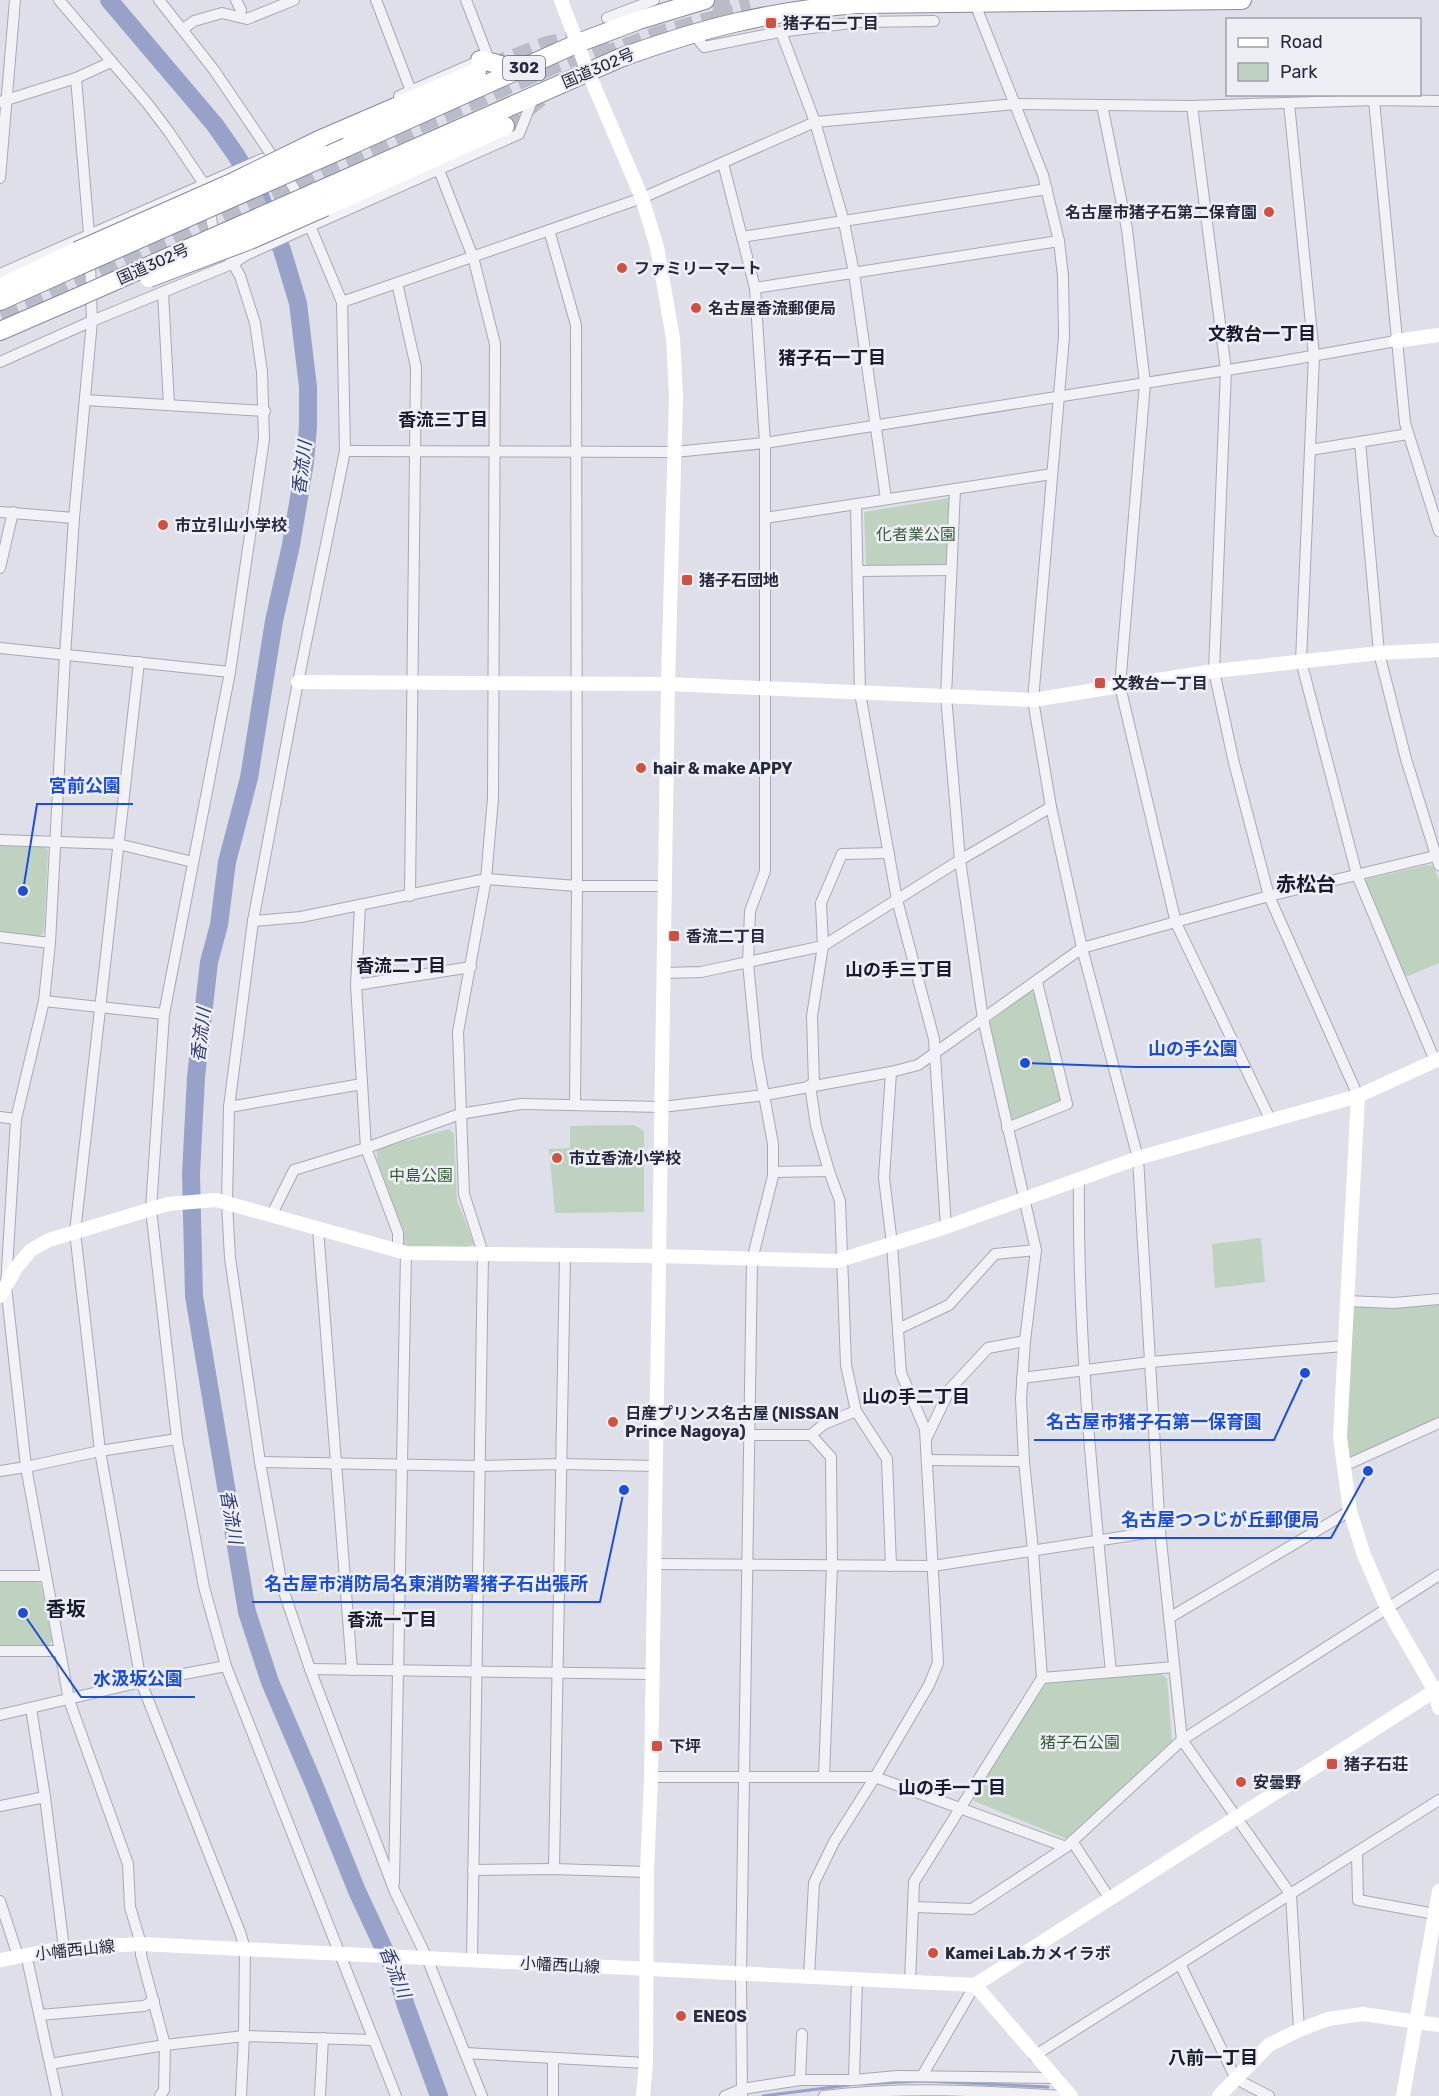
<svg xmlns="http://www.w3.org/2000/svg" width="1439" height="2096" font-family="Rubik,'Noto Sans JP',sans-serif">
<rect width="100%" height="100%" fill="#dedfe8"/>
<!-- green -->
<g fill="#bfd2bf">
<polygon points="949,498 952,501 946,564 866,566 864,512"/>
<polygon points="0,845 44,846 48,851 44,931 40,937 0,931"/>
<polygon points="1427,865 1433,866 1439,880 1439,963 1408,976 1403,974 1364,884 1367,879"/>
<polygon points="1028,992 1035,993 1061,1102 1012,1120 1008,1118 988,1030 991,1021"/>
<polygon points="634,1125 644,1131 644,1212 555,1213 549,1149 570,1148 570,1126"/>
<polygon points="449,1129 454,1134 457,1200 474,1244 467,1248 404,1249 403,1231 377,1159 377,1149"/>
<polygon points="1261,1238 1265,1282 1215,1288 1212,1244"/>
<polygon points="1439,1297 1439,1423 1344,1466 1347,1301"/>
<polygon points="36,1580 41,1584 52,1641 48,1646 0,1645 0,1581"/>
<polygon points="1161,1674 1167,1679 1172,1741 1067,1839 974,1801 973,1793 1046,1683"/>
</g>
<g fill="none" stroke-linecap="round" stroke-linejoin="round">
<!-- stream -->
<g stroke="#98a2c9" stroke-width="3">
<polyline points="861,2084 922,2081 1048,2087"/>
<polyline points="763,2096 849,2085"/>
</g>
<!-- river -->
<polyline stroke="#98a2c9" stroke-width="18" points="109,0 215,125 236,155 259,193 282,250 298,303 308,387 308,426 305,462 291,545 274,621 249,778 227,862 219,925 209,962 196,1077 191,1174 194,1296 247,1612 270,1682 313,1782 357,1891 398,1979 406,2006 439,2096"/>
<!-- highway-tunnel -->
<g stroke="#b9bbc6" stroke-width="18" stroke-dasharray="18 9" stroke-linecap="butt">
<polyline points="713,9 749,0"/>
<polyline points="600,57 657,35 734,14"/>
<polyline points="490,67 547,45 578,39"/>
<polyline points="505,126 541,97"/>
<polyline points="0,313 556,64 613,41"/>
</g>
<defs>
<g id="street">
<polyline points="59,0 147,103 169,132 204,184 213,228 240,276 255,323 262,372 264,439 230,672 164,1014 151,1209 177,1439 204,1587 226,1666 396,2096"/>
<polyline points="159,0 214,70 294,188 342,302 345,451 298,682 253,921 229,1107 227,1203 230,1258 260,1462 282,1586 310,1669 395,1892 427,1958 482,2096"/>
<polyline points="236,0 241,10 239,17"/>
<polyline points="376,0 411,91"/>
<polyline points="975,4 1043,175 1059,241 1063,276 1064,337 1033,700 1051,807 1082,948 1138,1158 1160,1531 1182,1740 1291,1895 1299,2030"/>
<polyline points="607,18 654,0"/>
<polyline points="183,29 194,21 222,13 247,19 294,0"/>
<polyline points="781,32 815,122 844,222 854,273 886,499"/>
<polyline points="693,33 704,47 779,32 859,22 934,21"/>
<polyline points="76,78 89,234 92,321 74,518 65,656 50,943 44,1001 16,1119 6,1286 26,1467 69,1700 128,1864 130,1907 141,1944 141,1955 165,2045 164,2090 160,2096"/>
<polyline points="399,96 488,57 466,0"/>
<polyline points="1374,100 1405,423 1439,531"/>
<polyline points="0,102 76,78 111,62"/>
<polyline points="1289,103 1314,355 1301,661 1357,875 1435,1061"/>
<polyline points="1102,105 1127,229 1145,383 1120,686 1176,923 1271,1121"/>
<polyline points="1192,106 1226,370 1214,671 1234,763 1269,896 1358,1096"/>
<polyline points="723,163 755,288 765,443 765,871 750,911 748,963 757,1057 773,1144 773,1176 752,1260 741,1973 742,2096"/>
<polyline points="439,170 473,257 495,344 493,798 486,879 458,1032 464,1194 483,1253 472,1960"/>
<polyline points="0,178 15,0"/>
<polyline points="549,230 576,325 577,886 575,1104"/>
<polyline points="742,237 1047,189"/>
<polyline points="0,274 262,159"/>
<polyline points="397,283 416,367 410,896"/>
<polyline points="755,288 1059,241"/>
<polyline points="163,292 169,405"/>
<polyline points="342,302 642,198 815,122 1016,104 1192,106 1374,100 1439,101"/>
<polyline points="0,362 92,321 234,263 246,255 299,231 519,134 534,96"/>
<polyline points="85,400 265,411"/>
<polyline points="1360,442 1379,653 1406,759 1439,865"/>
<polyline points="1310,450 1408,434"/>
<polyline points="345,451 675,452 765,443 1278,362 1396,341"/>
<polyline points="856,504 860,693 897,900 934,1039 946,1227"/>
<polyline points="0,512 74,518"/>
<polyline points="765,518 1052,474"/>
<polyline points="0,568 13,512"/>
<polyline points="858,571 951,570"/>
<polyline points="0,648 230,672"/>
<polyline points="139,662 75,1232 100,1451 141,1682 240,1932 245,1949 244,2036 241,2096"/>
<polyline points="0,840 118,844 193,862"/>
<polyline points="360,906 356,985 366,1148 398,1233 398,1251"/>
<polyline points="253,921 301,917 486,879 577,886 665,886"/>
<polyline points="0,937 50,943"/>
<polyline points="663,973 701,972 823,946 960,860 1051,807"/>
<polyline points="356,985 471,967"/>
<polyline points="44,1001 164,1014"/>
<polyline points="810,1085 816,1126 829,1171 840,1201 846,1365 856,1411 887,1459 891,1566"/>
<polyline points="814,1085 812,1016 823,946 821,903 842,854 889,853"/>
<polyline points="229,1107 362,1084"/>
<polyline points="0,1117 16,1119"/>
<polyline points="1007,1128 1067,1104 1037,982"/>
<polyline points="773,1172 829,1171"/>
<path d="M1079,1179C1077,1344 1095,1508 1111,1672"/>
<polyline points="272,1214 294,1170 366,1148 460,1114 521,1104 662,1107 765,1095 891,1072 918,1065 1082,948 1269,896 1439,855"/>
<polyline points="318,1229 352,1670"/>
<polyline points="1347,1301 1394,1303 1439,1299"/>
<polyline points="898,1329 949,1305 995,1254 1036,1250"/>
<polyline points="1022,1378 1150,1362 1344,1346"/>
<polyline points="750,1435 811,1435 824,1424 856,1411"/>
<polyline points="811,1435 831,1457 832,1565 824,1777"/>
<polyline points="926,1439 950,1389 988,1348 1025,1341"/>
<polyline points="927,1460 1024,1461"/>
<polyline points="260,1462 479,1466 561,1464 656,1466"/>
<polyline points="1344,1466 1439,1423"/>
<polyline points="0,1471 26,1467 100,1451 177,1439"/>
<polyline points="654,1564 933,1566 1160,1531"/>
<polyline points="0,1576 45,1576"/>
<polyline points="1169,1618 1350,1511"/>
<polyline points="0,1651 59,1651"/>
<polyline points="310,1669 652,1674"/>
<polyline points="1042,1678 1174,1667"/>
<polyline points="31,1708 45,1797 64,1948"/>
<polyline points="0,1715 141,1682 226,1666"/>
<polyline points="651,1777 875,1777 1066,1847"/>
<polyline points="0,1806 45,1797"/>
<polyline points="1072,1841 1110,1899"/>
<polyline points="1357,1853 1358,1900 1435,1914"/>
<polyline points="554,1869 565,1255"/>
<polyline points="473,1870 554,1869 647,1872"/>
<polyline points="394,1883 406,1253"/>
<polyline points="0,1901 18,1956"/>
<polyline points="913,1907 972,1909 1066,1847 1182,1740 1439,1575"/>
<polyline points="26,1954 57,2096"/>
<polyline points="1180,1964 1236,2079 1269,2096"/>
<polyline points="809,1977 814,1883 834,1842 875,1777 929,1685 938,1663 925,1429 901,1373 892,1244 884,1178 891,1072"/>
<polyline points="910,1982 914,1882 1042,1678 1033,1551 1024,1461 1021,1399 1025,1341 1036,1250 983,1019 960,860 946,696 955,489"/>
<polyline points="40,2015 144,2006 154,2001"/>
<polyline points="465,2053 646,2063"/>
<polyline points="1034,2056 1439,1800"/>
<polyline points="50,2064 165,2045 244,2036 373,2040"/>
<polyline points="922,2076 975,1985"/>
<polyline points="800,2080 802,2034"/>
<polyline points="854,2080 857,1979"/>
<polyline points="320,2096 323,2038"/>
<polyline points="553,2096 553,2059"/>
<polyline points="725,2096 742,2089 800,2080 854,2080 897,2076 1057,2078"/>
<path d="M824,2096C903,2086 983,2091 1063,2096"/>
</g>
<g id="highway">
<path d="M480,60C495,62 507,69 522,69"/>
<polyline points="319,140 477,72"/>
<polyline points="347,147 578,43 639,20 705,0"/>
<path d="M316,192L620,58C702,28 770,11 857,4L1242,0"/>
<polyline points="325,207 505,126"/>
<polyline points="0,288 77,251"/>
<polyline points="0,301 78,266"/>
<polyline points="0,331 76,298"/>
</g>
</defs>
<!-- street casing -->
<use href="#street" stroke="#a7a8b5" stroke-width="12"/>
<!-- highway casing -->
<use href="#highway" stroke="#85889f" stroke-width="20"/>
<!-- street -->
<use href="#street" stroke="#f1f1f6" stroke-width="10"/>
<!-- secondary -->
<g stroke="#fff" stroke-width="14">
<polyline points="561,0 588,72 642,198 657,247 673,338 676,396 668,684 651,1777 647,1872 646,2063 643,2096"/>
<polyline points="1396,341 1439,335"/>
<polyline points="298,682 668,684 1033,700 1214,671 1379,653 1439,650"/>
<polyline points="1358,1096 1340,1437 1350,1511 1364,1555 1387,1608 1435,1691 1439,1708"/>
<polyline points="0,1296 16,1268 31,1250 49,1240 168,1204 216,1200 406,1253 660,1256 837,1261 946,1227 1138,1158 1358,1096 1439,1059"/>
<polyline points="0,1960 64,1948 141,1944 975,1985 1071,2096"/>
<polyline points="975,1985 1439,1688"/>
<polyline points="1219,2096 1269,2045 1299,2030 1328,2019 1363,2014 1439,2025"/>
<polyline points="1403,2096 1439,1891"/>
</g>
<!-- highway -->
<use href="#highway" stroke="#fff" stroke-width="18"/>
<defs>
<g id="highway-bridge">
<polyline points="77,251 229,184 319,140"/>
<polyline points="78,266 347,147"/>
<polyline points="149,278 250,240 325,207"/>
<polyline points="76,298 316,192"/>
</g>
</defs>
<!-- highway-bridge casing -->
<use href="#highway-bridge" stroke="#85889f" stroke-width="20" stroke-linecap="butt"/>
<!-- highway-bridge -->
<use href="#highway-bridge" stroke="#fff" stroke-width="18"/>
</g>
<!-- markers -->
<g fill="#d05140" stroke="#edeff5" stroke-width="2">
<rect x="765" y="17" width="12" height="12" rx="3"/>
<circle cx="1269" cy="212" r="6"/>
<circle cx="622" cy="268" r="6"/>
<circle cx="696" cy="308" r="6"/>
<circle cx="163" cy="525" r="6"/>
<rect x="681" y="574" width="12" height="12" rx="3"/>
<rect x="1094" y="677" width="12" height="12" rx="3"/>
<circle cx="641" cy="768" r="6"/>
<rect x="668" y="930" width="12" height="12" rx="3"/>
<circle cx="557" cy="1158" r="6"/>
<circle cx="613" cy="1422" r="6"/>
<rect x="651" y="1740" width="12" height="12" rx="3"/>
<rect x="1326" y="1758" width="12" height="12" rx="3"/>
<circle cx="1241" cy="1782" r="6"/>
<circle cx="933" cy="1953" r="6"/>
<circle cx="681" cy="2016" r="6"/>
</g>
<g text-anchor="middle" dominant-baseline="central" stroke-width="5" stroke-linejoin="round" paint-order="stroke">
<!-- shield labels -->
<rect fill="#edeff5" stroke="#626476" stroke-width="1.5" x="503" y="56" width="42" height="24" rx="4.5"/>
<g font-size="15" font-weight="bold" fill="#27293f">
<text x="524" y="68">302</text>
</g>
<!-- poi labels -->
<g font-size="16" font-weight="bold" fill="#27293f" stroke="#edeff5" text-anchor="start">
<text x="783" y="23">猪子石一丁目</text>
<text x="1257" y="212" text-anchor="end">名古屋市猪子石第二保育園</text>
<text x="634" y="268">ファミリーマート</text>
<text x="708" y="308">名古屋香流郵便局</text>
<text x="175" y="525">市立引山小学校</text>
<text x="699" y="580">猪子石団地</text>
<text x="1112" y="683">文教台一丁目</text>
<text x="653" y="768">hair &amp; make APPY</text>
<text x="686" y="936">香流二丁目</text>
<text x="569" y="1158">市立香流小学校</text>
<text x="625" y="1413">日産プリンス名古屋 (NISSAN<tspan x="625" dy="18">Prince Nagoya)</tspan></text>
<text x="669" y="1746">下坪</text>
<text x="1344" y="1764">猪子石荘</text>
<text x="1253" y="1782">安曇野</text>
<text x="945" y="1953">Kamei Lab.カメイラボ</text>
<text x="693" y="2016">ENEOS</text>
</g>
<!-- street labels -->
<g font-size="16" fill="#27293f" stroke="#edeff5">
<text transform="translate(598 68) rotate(-23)">国道302号</text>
<text transform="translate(153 264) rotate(-24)">国道302号</text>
<text transform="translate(75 1950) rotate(-6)">小幡西山線</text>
<text transform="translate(560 1965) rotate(3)">小幡西山線</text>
</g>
<!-- park labels -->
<g font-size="16" fill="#345b37" stroke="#edeff5">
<text x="916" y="534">化者業公園</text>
<text x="421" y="1175">中島公園</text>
<text x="1080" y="1742">猪子石公園</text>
</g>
<!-- neighbourhood labels -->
<g font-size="18" font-weight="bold" fill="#191b30" stroke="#edeff5">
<text x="1262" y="334">文教台一丁目</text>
<text x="832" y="358">猪子石一丁目</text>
<text x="443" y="420">香流三丁目</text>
<text x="401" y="966">香流二丁目</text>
<text x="899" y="970">山の手三丁目</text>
<text x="916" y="1397">山の手二丁目</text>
<text x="392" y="1620">香流一丁目</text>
<text x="952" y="1788">山の手一丁目</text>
<text x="1213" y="2058">八前一丁目</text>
</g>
<!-- water labels -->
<g font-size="18" font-style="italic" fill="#303c73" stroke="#edeff5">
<text transform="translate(302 468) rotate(-83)">香流川</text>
<text transform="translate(201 1035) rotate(-83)">香流川</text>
<text transform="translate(231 1517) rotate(80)">香流川</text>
<text transform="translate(395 1972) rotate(68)">香流川</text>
</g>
<!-- quarter labels -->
<g font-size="20" font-weight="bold" fill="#191b30" stroke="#edeff5">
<text x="1306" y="884">赤松台</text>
<text x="66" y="1609">香坂</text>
</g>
</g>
<!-- callouts -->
<path fill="none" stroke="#1d4ed8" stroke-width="2" d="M23 891L37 804H133M1025 1063L1136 1067H1250M1305 1373L1274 1440H1034M1368 1471L1331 1538H1109M624 1490L600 1602H252M23 1613L81 1697H195"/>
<g fill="#1d4ed8" stroke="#edeff5" stroke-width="2">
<circle cx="23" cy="891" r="6"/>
<circle cx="1025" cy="1063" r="6"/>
<circle cx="1305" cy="1373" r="6"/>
<circle cx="1368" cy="1471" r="6"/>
<circle cx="624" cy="1490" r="6"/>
<circle cx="23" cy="1613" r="6"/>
</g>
<g font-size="18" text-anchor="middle" font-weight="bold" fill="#1d4ed8" stroke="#edeff5" stroke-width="5" stroke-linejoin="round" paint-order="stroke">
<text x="85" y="792">宮前公園</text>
<text x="1193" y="1055">山の手公園</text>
<text x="1154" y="1428">名古屋市猪子石第一保育園</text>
<text x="1220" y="1526">名古屋つつじが丘郵便局</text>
<text x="426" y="1590">名古屋市消防局名東消防署猪子石出張所</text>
<text x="138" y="1685">水汲坂公園</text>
</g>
<!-- legend -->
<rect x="1226" y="18" width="195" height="78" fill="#edeff5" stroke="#9ea0ac" stroke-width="1.5"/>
<rect x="1238" y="38" width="30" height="9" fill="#ffffff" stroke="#9ea0ac" stroke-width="1.5"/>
<text x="1280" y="48" font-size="18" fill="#27293f">Road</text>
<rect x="1238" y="63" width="30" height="18" fill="#bfd2bf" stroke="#9ea0ac" stroke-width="1.5"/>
<text x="1280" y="78" font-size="18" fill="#27293f">Park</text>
</svg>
